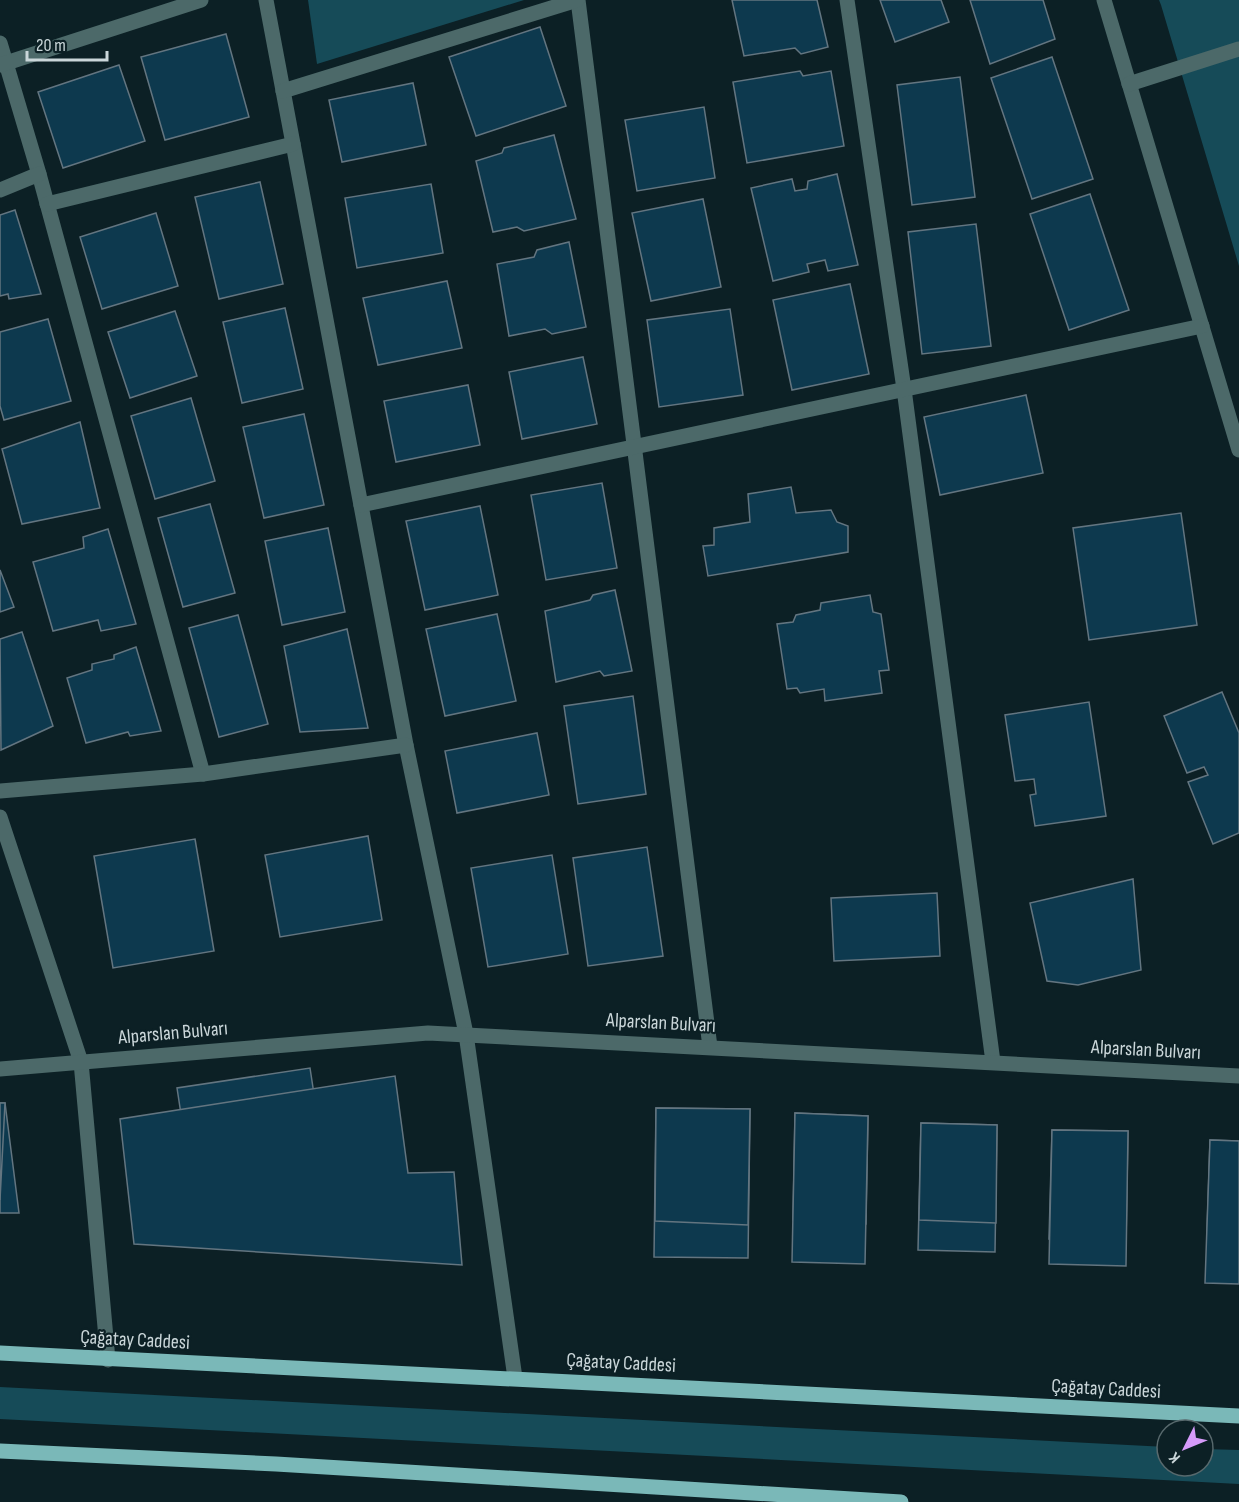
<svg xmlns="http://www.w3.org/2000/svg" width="1239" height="1502" font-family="'Sofia Sans Condensed',sans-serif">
<rect width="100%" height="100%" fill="#0c2025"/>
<!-- green -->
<g fill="#164b58">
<polygon points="308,0 524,0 317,64"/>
<polygon points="1159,0 1239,0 1239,266 1161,5"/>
<polygon points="0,1387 1167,1447 1167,1466 1203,1466 1203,1449 1239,1450 1239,1484 0,1419"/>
</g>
<!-- building -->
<g fill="#0d394e" stroke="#637580" stroke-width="1.5">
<polygon points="732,0 817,0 828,47 801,54 795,48 744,56"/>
<polygon points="880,0 941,0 949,22 895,42"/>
<polygon points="970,0 1043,0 1055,39 990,64"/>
<polygon points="540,27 566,106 476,136 449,57"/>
<polygon points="226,34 249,117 165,140 141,57"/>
<polygon points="1052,57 1093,179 1032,199 991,78"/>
<polygon points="119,65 145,141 63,168 38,92"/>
<polygon points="800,71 803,76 831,71 844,146 747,163 733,82"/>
<polygon points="960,77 975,197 912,205 897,85"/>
<polygon points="413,83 426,145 342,162 329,100"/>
<polygon points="704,107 715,178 637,191 625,120"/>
<polygon points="554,135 576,219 524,231 517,227 493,232 476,161 502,153 504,148"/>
<polygon points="837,174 858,265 828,271 825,260 807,264 809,272 773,281 751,188 792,179 795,191 807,189 808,181"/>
<polygon points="260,182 283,284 219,299 195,197"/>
<polygon points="431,184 443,253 357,268 345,198"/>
<polygon points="1090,194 1129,310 1069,330 1030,214"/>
<polygon points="703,199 721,287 651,301 632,213"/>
<polygon points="15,210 41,294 9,299 8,294 0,296 0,215"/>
<polygon points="156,213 178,286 102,309 80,237"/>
<polygon points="976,224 991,346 922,354 908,232"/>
<polygon points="569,242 586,327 552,334 545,329 509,336 497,264 534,257 537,250"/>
<polygon points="447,281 462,348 378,365 363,298"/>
<polygon points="850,284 869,374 792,390 773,300"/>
<polygon points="285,308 303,389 242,403 223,322"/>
<polygon points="730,309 743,395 659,407 647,320"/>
<polygon points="175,311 197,376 130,398 108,332"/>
<polygon points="48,319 71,401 4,420 0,406 0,332"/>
<polygon points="583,357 597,424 522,439 509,372"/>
<polygon points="468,385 480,445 396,462 384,401"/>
<polygon points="1026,395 1043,473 940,495 924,417"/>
<polygon points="191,398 215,481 155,499 131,416"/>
<polygon points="304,414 324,505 264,518 243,427"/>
<polygon points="80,422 100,508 22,524 2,449"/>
<polygon points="602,483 617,568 546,580 531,495"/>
<polygon points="791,487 796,513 831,510 837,522 848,526 848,552 708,576 703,546 714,545 714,528 750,522 748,494"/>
<polygon points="210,504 235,593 183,607 158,518"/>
<polygon points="480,506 498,595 425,610 406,521"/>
<polygon points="1181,513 1197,625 1089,640 1073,528"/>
<polygon points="328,528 345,612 282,625 265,541"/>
<polygon points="108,529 136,624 101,631 98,620 53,631 33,562 84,548 83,537"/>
<polygon points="0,570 14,607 0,612"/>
<polygon points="615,590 632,671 604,676 600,671 556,682 545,611 590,600 593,595"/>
<polygon points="870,595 873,612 881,614 889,670 879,671 882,693 825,701 824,689 800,693 797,688 787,689 777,624 793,622 796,615 820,610 821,603"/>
<polygon points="497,614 516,701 445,716 426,629"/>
<polygon points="238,615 268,724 219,737 189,628"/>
<polygon points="347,629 368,728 300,732 284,646"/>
<polygon points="22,632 53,726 1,750 0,639"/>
<polygon points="136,647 161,731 130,736 128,732 86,743 67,678 92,670 92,664 114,659 114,655"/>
<polygon points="1222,692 1239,733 1239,833 1213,844 1188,782 1208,775 1204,767 1187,773 1164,716"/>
<polygon points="633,696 646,794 578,804 564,706"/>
<polygon points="1089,702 1106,816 1035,826 1030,795 1036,794 1034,779 1015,781 1005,715"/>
<polygon points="537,733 549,795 457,813 445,751"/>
<polygon points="368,836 382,920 280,937 265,855"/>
<polygon points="195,839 214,951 113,968 94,856"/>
<polygon points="647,847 663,956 588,966 573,858"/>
<polygon points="552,855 568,954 488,967 471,868"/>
<polygon points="1133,879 1141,970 1078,985 1047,981 1030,903"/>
<polygon points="937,893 940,956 834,961 831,898"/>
<polygon points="310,1068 329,1192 196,1212 177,1088"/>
<polygon points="395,1076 408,1173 454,1172 462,1265 134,1244 120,1119"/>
<polygon points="0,1103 5,1103 19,1213 0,1213"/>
<polygon points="0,1103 5,1103 0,1200"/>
<polygon points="656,1108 750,1109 748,1258 654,1257"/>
<polygon points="656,1108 750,1109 748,1225 655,1221"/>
<polygon points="795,1113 868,1116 866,1224 793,1220"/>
<polygon points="795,1113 868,1116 865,1264 792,1262"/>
<polygon points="921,1123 997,1125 995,1252 918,1250"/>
<polygon points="921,1123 997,1125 996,1223 919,1220"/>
<polygon points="1052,1130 1128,1131 1126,1242 1049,1239"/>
<polygon points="1052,1130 1128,1131 1126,1266 1049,1264"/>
<polygon points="1210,1140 1239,1141 1239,1232 1207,1232"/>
<polygon points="1210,1140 1239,1141 1239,1284 1205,1283"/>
</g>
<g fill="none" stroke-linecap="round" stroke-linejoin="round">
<!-- minor -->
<g stroke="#4c6969" stroke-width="15">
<polyline points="266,0 406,745 466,1034 515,1378"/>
<polyline points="578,0 710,1047"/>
<polyline points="847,0 904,389 993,1062"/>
<polyline points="1104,0 1239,450"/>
<polyline points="0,43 39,174 203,774"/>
<polyline points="0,65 201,0"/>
<polyline points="1129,84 1239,49"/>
<polyline points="283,91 577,0"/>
<polyline points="0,190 39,174"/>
<polyline points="47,204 293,144"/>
<polyline points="361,505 1202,326"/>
<polyline points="0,791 203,774 406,745"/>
<polyline points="0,817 81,1062 108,1360"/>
<polyline points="0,1069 428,1033 1239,1076"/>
</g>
<!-- major -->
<g stroke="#7ab8b8" stroke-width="15">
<polyline points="0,1353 1239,1416"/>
<polyline points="0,1451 276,1464 901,1502"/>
</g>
</g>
<g text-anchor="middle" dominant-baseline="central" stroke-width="4.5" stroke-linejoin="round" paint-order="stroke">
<!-- street labels -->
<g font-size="20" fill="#cad6d9" stroke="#0c2025">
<text transform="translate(661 1023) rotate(3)">Alparslan Bulvarı</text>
<text transform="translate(173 1033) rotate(-5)">Alparslan Bulvarı</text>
<text transform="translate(1146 1050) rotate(3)">Alparslan Bulvarı</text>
<text transform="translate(135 1340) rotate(3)">Çağatay Caddesi</text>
<text transform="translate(621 1363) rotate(3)">Çağatay Caddesi</text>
<text transform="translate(1106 1389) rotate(3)">Çağatay Caddesi</text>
</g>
</g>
<!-- north arrow -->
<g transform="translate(1185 1448) rotate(227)"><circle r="28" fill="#0c2025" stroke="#58696d" stroke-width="1.5"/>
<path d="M0-4.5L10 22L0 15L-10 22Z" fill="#d69bfa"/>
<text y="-9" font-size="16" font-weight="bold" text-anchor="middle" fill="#cad6d9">K</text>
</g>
<!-- scale -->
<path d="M27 51v9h80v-9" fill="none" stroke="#cad6d9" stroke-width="3"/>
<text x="36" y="51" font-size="18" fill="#cad6d9" stroke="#0c2025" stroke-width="4.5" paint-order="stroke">20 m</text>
</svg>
